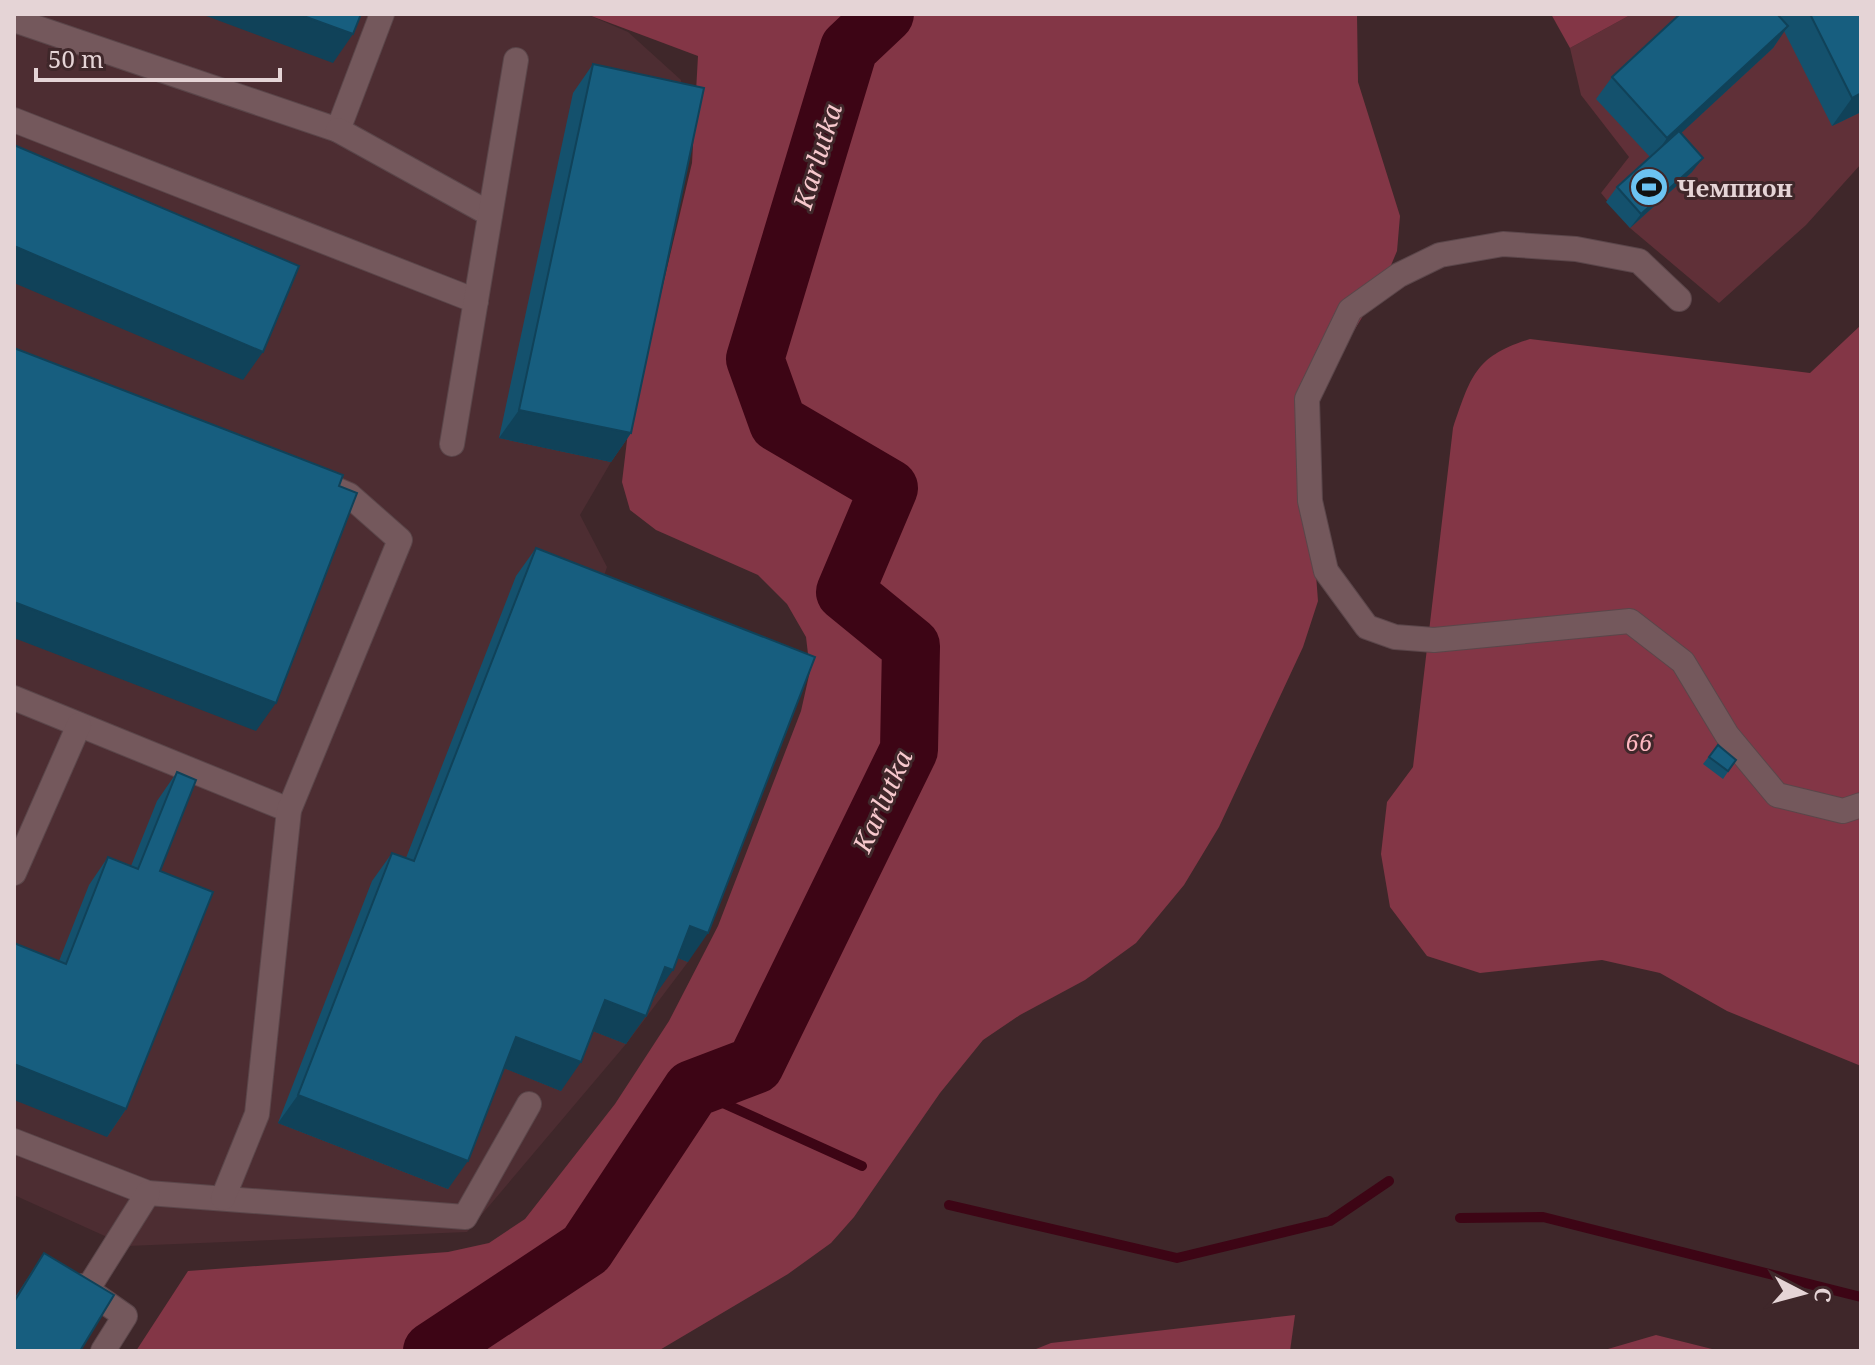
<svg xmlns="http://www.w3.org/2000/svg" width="1875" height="1365" font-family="'Noto Serif',serif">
<rect width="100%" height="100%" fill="#3f272a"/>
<!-- built -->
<polygon fill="#4d2d32" points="14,14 586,14 628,32 681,80 684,116 611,462 580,515 607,567 594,606 796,685 688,962 626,1044 467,1232 127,1246 14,1195"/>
<!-- green -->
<polygon fill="#603038" points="1632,14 1861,14 1861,164 1806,225 1719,303 1630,228 1601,193 1629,157 1581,95 1570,48"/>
<!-- forest -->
<g fill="#833646">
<polygon points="586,14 1357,14 1358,82 1400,216 1397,251 1384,282 1324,379 1306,441 1318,601 1303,647 1219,827 1184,885 1136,943 1085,980 1020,1015 983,1040 940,1093 854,1217 831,1243 788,1274 658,1351 136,1351 188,1271 448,1252 489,1243 525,1219 615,1104 669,1021 718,926 801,711 810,671 806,637 787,604 758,575 656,530 630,510 622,482 628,432 692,163 698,56"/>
<polygon points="1551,14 1632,14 1570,48"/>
<path d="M1861,325V1066L1727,1011L1660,973L1602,960L1480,973L1427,956L1390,907L1381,854L1387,802L1413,767L1453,428C1471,376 1475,356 1530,339L1810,373Z"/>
<polygon points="1295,1315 1290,1351 1031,1351 1051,1343"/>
<polygon points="1656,1335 1720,1351 1601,1351"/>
</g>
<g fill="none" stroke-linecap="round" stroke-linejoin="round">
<!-- stream -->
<g stroke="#3d0515" stroke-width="10">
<polyline points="692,1089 862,1166"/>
<polyline points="949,1205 1177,1258 1330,1221 1389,1181"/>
<polyline points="1460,1218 1543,1217 1861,1297"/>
</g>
<!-- river -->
<polyline stroke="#3d0515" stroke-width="58" points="432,1351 586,1249 692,1089 755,1065 909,750 911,646 845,592 889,488 778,423 755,359 849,48 885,14"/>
<defs>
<g id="minor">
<polyline points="14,20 338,130 382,14"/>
<polyline points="14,120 476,301"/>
<polyline points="338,130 490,214"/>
<polyline points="1679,299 1639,261 1576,249 1503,244 1440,255 1399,275 1350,310 1307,399 1310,501 1326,571 1367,627 1395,637 1434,640 1630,621 1683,662 1727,735 1777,795 1843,811 1861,805"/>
<polyline points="452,444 516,60"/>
<polyline points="14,698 289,810"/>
<polyline points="14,873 79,725"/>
<polyline points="14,1141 148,1193 465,1217 529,1104"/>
<polyline points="223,1198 257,1114 289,810 400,540 349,495 328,486"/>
<polyline points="82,1286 125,1316 103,1351"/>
<polyline points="87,1290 148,1193"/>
</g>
</defs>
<!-- minor casing -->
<use href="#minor" stroke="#5b464a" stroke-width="26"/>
<!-- minor -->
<use href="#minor" stroke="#74585c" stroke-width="24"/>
</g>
<!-- wall -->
<g fill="#14516d">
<polygon points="1680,14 1861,14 1861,112 1832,126 1784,31 1773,48 1681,133 1692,172 1630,228 1606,202 1617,187 1650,157 1596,99 1612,77"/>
<polygon points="593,64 631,433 611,462 499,438 573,93"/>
<polygon points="536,548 688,962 678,958 626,1044 593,1031 561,1091 504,1068 448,1189 278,1123 372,881 392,853 406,858 516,576"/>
<polygon points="1718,745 1736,760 1723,779 1703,764"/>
<polygon points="177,772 160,871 126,1109 107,1137 59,961 89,885 108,857 131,866 157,801"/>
<polygon points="44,1253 14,1351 14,1299"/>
</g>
<!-- shaded-wall -->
<g fill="#104259">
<polygon points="201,14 298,14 353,34 333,63"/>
<polygon points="1788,26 1773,48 1652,160 1667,138"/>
<polygon points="1861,93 1861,112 1832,126 1852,98"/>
<polygon points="1703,158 1692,172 1630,228 1641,214"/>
<polygon points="14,246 263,352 243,380 14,283"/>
<polygon points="519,410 631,433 611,462 499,438"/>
<polygon points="14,602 276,703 256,731 14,638"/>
<polygon points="690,926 708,933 688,962 670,955"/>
<polygon points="665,967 673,970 653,998"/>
<polygon points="605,1000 646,1016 626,1044 585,1028"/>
<polygon points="516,1037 581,1062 561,1091 496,1065"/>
<polygon points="14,1064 126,1109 107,1137 14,1100"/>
<polygon points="298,1095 468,1161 448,1189 278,1123"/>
</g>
<!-- building -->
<g fill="#175e7f" stroke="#104259" stroke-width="2">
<polygon points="298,14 361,14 353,34"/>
<polygon points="1680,14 1777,14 1788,26 1667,138 1612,77"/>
<polygon points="1810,14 1861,14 1861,93 1852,98"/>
<polygon points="593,64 704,88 631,433 519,410"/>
<polygon points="1679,131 1703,158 1641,214 1617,187"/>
<polygon points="14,145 299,266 263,352 14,246"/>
<polygon points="14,348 343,475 339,486 357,493 276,703 14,602"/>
<polygon points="536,548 815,657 708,933 690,926 673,970 665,967 646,1016 605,1000 581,1062 516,1037 468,1161 298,1095 392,853 414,861"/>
<polygon points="1718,745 1736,760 1728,771 1709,757"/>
<polygon points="177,772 196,780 160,871 213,892 126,1109 14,1064 14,943 66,964 108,857 138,869"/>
<polygon points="44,1253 114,1295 80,1351 14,1351 14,1302"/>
</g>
<!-- icons -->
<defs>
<symbol id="stadium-disc" viewBox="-11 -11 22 22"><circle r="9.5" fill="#6cc3f2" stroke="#3f272a"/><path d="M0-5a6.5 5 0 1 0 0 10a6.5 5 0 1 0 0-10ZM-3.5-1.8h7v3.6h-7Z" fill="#111"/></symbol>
</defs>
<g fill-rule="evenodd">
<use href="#stadium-disc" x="1627" y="165" width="44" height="44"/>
</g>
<g text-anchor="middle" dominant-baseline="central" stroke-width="6" stroke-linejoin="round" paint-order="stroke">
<!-- poi labels -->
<g font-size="24" font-weight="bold" fill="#e5d4d6" stroke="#3f272a" text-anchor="start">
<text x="1677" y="187">Чемпион</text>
</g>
<!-- park labels -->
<g font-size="24" font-style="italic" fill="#feb8c1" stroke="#3f272a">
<text x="1639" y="741">66</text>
</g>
<!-- water labels -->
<g font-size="26" font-style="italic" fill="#f7c8cd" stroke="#3f272a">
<text transform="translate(817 156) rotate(-73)">Karlutka</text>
<text transform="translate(882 801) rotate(-66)">Karlutka</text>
</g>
</g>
<!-- border -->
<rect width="1875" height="1365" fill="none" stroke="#e5d4d6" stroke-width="32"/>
<!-- north arrow -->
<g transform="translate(1803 1293) rotate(96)" stroke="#3f272a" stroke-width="6" paint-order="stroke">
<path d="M0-6L14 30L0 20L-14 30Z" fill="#e5d4d6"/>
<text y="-12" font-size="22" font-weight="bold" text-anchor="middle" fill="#e5d4d6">С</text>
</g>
<!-- scale -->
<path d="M36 68v12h244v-12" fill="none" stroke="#e5d4d6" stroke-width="4"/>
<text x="48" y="68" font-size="24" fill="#e5d4d6" stroke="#3f272a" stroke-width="6" paint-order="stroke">50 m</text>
</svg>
